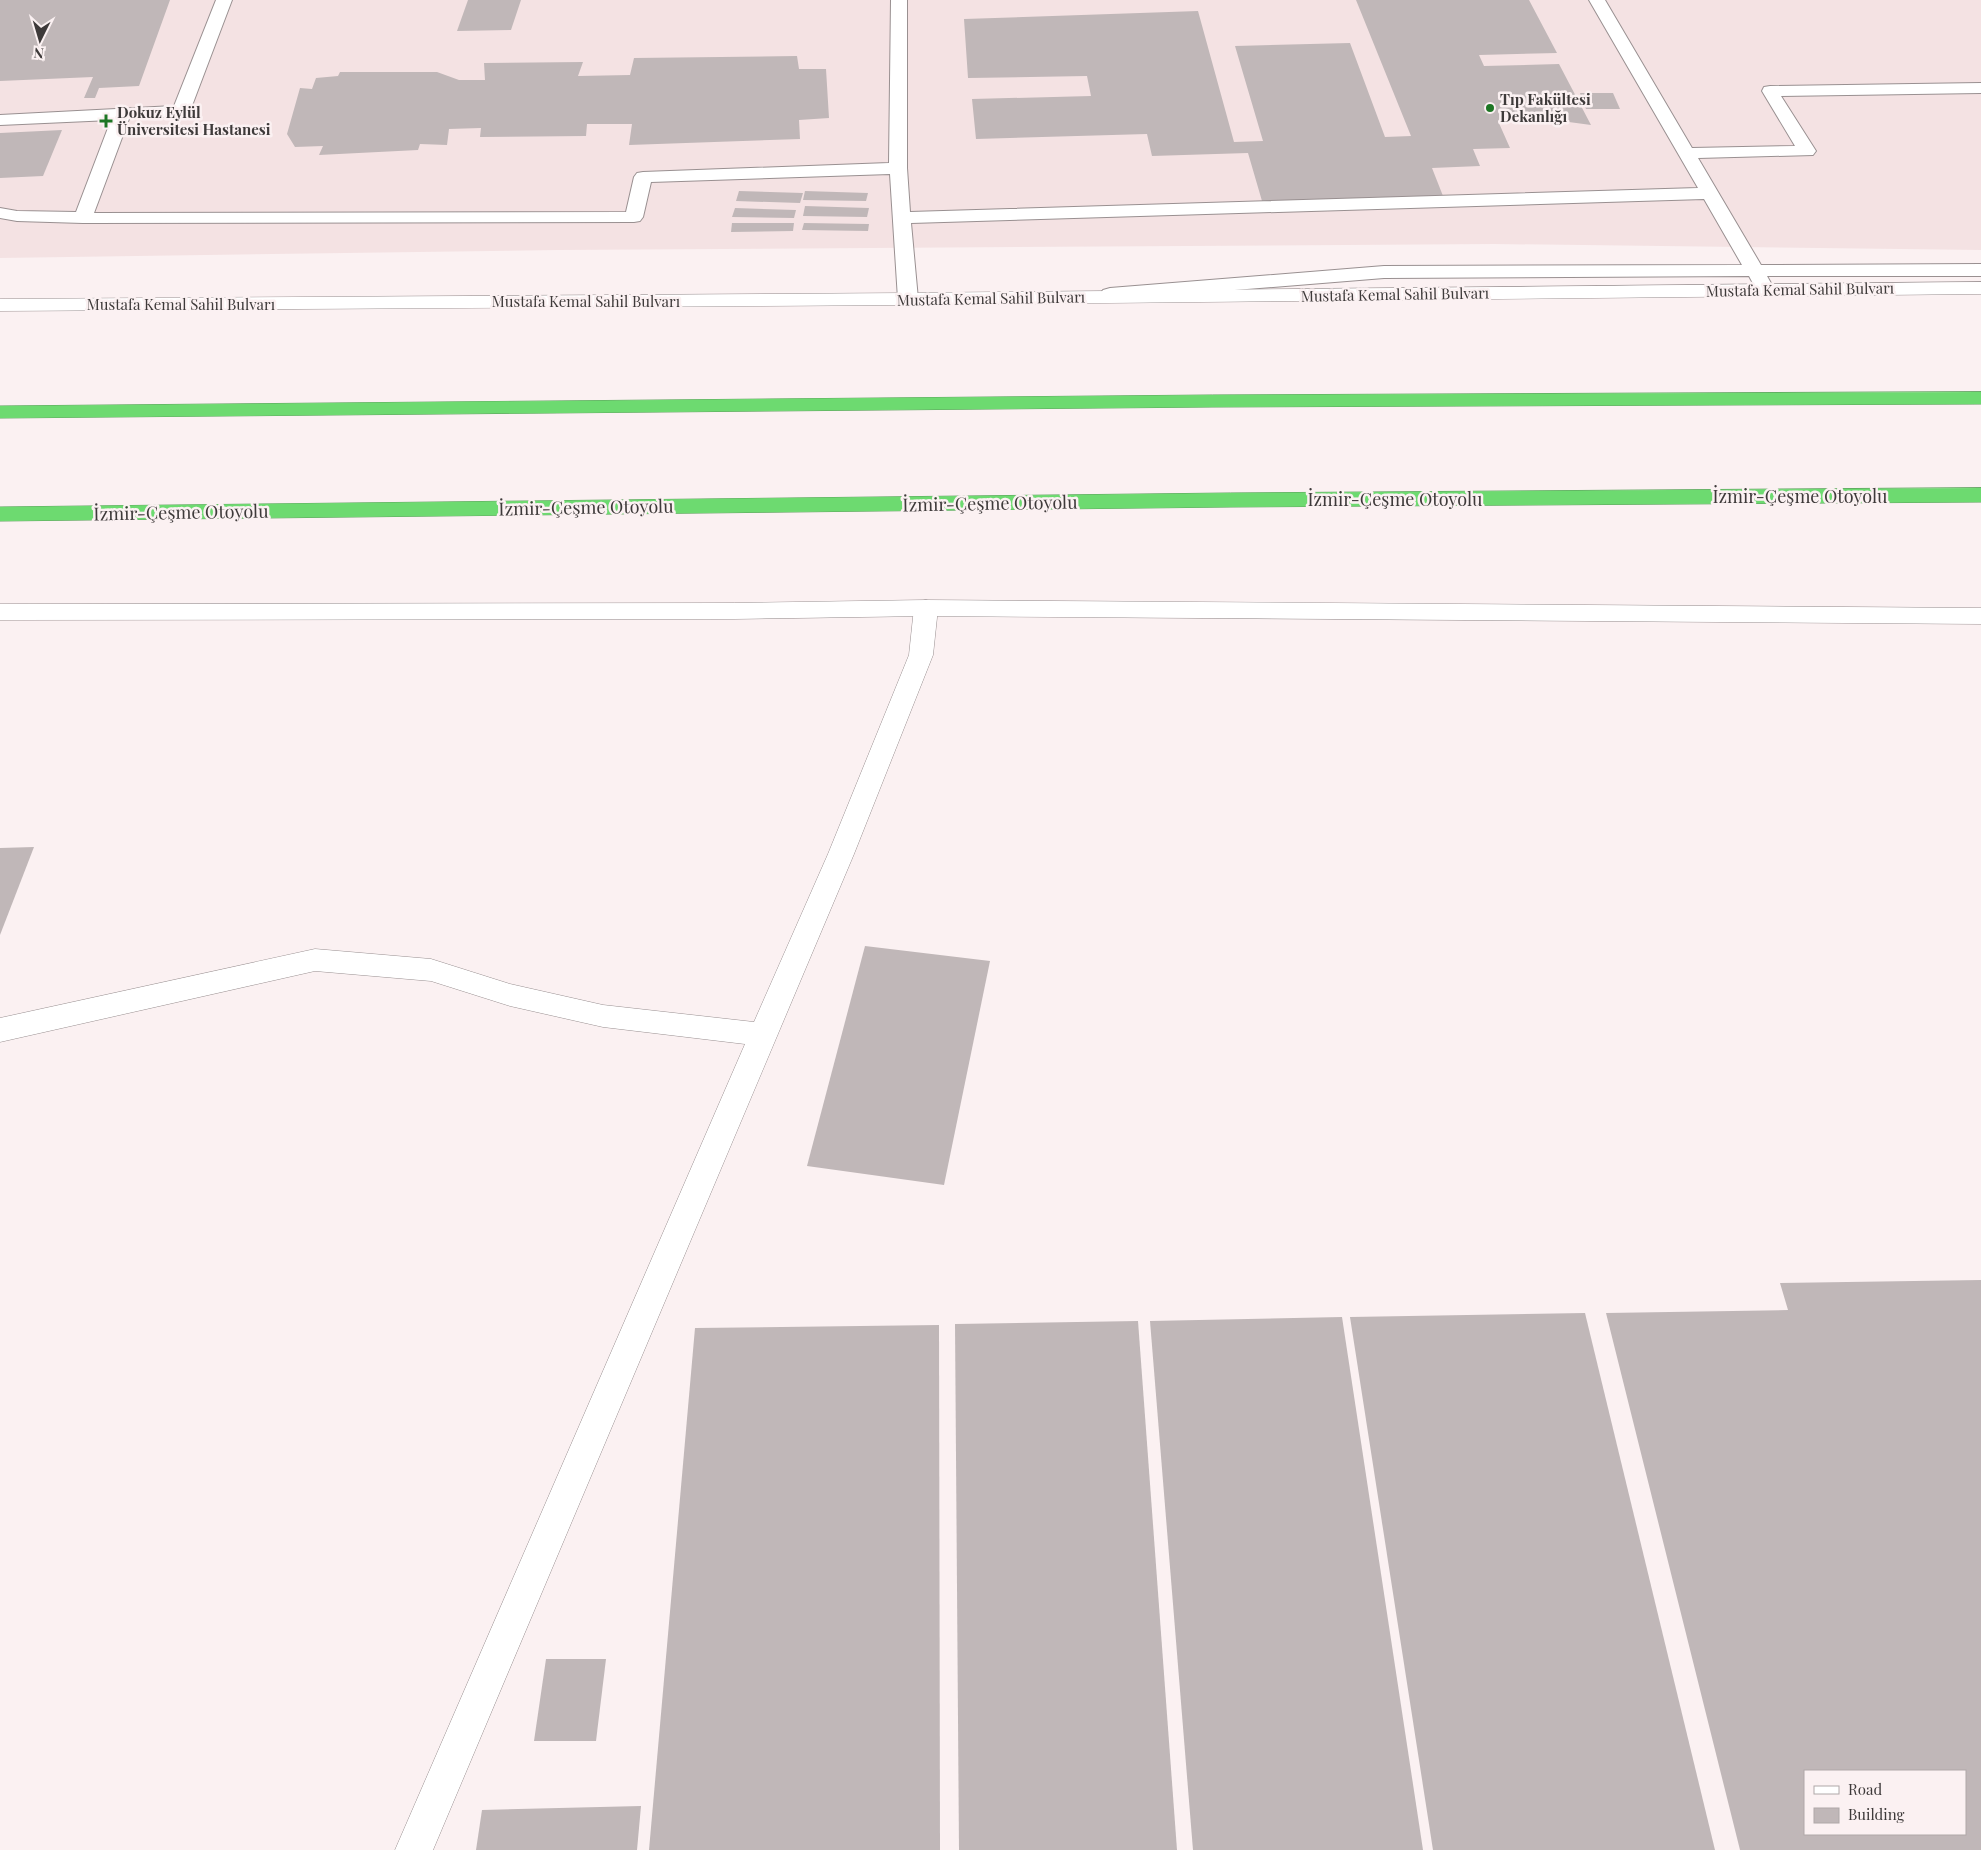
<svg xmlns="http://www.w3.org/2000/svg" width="1981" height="1850" font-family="'Playfair Display',serif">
<rect width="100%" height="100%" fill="#fbf1f2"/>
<!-- built -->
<polygon fill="#f4e2e3" points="0,0 1981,0 1981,250 1494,244 558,250 0,258"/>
<!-- building -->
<g fill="#c0b7b8" fill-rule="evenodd">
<polygon points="0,0 170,0 139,86 99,88 95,98 84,98 93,77 0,81"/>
<polygon points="468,0 521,0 511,30 457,31"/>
<polygon points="1356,0 1529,0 1557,53 1479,55 1484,66 1559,64 1591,125 1554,120 1498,121 1510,148 1473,149 1480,166 1432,168 1443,196 1262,201 1248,153 1152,156 1147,134 976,139 972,99 1091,96 1087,76 968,78 964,19 1198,11 1234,142 1263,141 1235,46 1350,43 1385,137 1411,136"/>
<polygon points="797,56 799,69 826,69 829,118 799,120 800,139 629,145 632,124 587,124 586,136 480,137 481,128 449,129 447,145 420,144 418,150 319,155 323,146 295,147 287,134 300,88 312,89 316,78 338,76 340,72 437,72 459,80 485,80 484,63 583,62 578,76 630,75 634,58"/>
<polygon points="1580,93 1613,93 1620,109 1586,109"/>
<polygon points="62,130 43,176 0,178 0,133"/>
<polygon points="739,191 803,193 800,203 736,201"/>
<polygon points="805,191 868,193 866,201 803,200"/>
<polygon points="805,206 869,208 867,217 803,216"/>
<polygon points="735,208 796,210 794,218 732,217"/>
<polygon points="732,223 794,223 793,231 731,232"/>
<polygon points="804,223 869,224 868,231 802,230"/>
<polygon points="34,847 0,935 0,848"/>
<polygon points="865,946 990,961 944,1185 807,1166"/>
<path d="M1981,1280V1850H1740L1606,1313L1788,1310L1780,1283ZM1805,1771H1965V1834H1805Z"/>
<polygon points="1585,1313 1715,1850 1433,1850 1350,1317"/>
<polygon points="1342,1317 1423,1850 1193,1850 1150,1321"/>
<polygon points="1138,1321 1177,1850 959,1850 955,1324"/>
<polygon points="939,1325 940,1850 649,1850 695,1328"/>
<polygon points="546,1659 606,1659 596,1741 534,1741"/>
<polygon points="641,1806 637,1850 476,1850 482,1810"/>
</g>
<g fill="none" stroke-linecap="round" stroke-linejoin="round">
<defs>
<polygon id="service" points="216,0 232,0 190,111 187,115 181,116 129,119 94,213 626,212 634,177 637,173 643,172 889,163 891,0 907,0 907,168 910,212 1698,188 1589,0 1605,0 1692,148 1795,146 1762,91 1764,87 1770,86 1981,83 1981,93 1781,96 1816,151 1813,155 1698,158 1761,265 1981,264 1981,276 1767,276 1772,285 1770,289 1763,291 1756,289 1749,276 1384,278 1110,300 1103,298 1100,294 1103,290 1110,288 1384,266 1742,265 1704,199 911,223 918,299 915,303 908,305 901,303 898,299 890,174 651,182 643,217 640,221 634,222 83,223 17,221 0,218 0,208 17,211 76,212 111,120 0,125 0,115 174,106"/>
<polygon id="minor" points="926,600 934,602 938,608 933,655 854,854 433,1850 395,1850 745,1044 603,1027 510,1006 431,981 315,971 0,1042 0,1018 315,949 431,959 510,984 603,1005 754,1022 828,854 909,655 914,608 918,602"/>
<polygon id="tertiary" points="1981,282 1981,294 908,305 0,311 0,299 908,293"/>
<polygon id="secondary" points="926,600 1981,608 1981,624 926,616 734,619 0,620 0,604 734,603"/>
<g id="motorway">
<polygon points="1981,392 1981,404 1212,407 0,418 0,406 1212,395"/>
<polygon points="1981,488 1981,502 1230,507 0,521 0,507 1230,493"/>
</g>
</defs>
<!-- service casing -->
<use href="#service" stroke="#999091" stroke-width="2"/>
<!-- minor casing -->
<use href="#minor" stroke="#999091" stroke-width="1"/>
<!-- tertiary casing -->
<use href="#tertiary" stroke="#999091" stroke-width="1"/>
<!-- secondary casing -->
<use href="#secondary" stroke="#999091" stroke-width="1"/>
<!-- motorway casing -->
<use href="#motorway" stroke="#5da25d" stroke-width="1"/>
<!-- service -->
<use href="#service" fill="#fff" fill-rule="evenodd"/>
<!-- minor -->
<use href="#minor" fill="#fff" fill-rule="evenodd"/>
<!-- tertiary -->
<use href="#tertiary" fill="#fff" fill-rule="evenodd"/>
<!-- secondary -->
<use href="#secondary" fill="#fff" fill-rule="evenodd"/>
<!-- motorway -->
<use href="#motorway" fill="#6dda70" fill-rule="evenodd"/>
</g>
<!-- markers -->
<g fill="#1d7624" stroke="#fbf1f2" stroke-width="2">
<circle cx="1490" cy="108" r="5"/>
<path d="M103.5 113.5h5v5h5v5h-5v5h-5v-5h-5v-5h5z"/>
</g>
<g text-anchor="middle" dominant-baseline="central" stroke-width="5" stroke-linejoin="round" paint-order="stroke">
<!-- far-poi labels -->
<g font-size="15" font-weight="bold" fill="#3e3a3a" stroke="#fbf1f2" text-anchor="start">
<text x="1500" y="99">Tıp Fakültesi<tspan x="1500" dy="17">Dekanlığı</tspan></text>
<text x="117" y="112">Dokuz Eylül<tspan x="117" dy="17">Üniversitesi Hastanesi</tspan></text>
</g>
<!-- far-street labels -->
<g font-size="15" fill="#3e3a3a" stroke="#fbf1f2">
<text transform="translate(1800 289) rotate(-1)">Mustafa Kemal Sahil Bulvarı</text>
<text transform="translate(1395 294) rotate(-1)">Mustafa Kemal Sahil Bulvarı</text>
<text transform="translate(991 298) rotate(-1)">Mustafa Kemal Sahil Bulvarı</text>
<text x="586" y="301">Mustafa Kemal Sahil Bulvarı</text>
<text x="181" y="304">Mustafa Kemal Sahil Bulvarı</text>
</g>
<!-- street labels -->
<g font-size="18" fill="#3e3a3a" stroke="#fbf1f2">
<text x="1800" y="496">İzmir-Çeşme Otoyolu</text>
<text x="1395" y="499">İzmir-Çeşme Otoyolu</text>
<text transform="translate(990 503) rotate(-1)">İzmir-Çeşme Otoyolu</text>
<text transform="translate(586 507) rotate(-1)">İzmir-Çeşme Otoyolu</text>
<text transform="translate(181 512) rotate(-1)">İzmir-Çeşme Otoyolu</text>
</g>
</g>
<!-- legend -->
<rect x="1804" y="1770" width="162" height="65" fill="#fbf1f2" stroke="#afa8a8"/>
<rect x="1814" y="1786" width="25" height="8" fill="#ffffff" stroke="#afa8a8"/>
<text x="1848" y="1795" font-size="15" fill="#3e3a3a">Road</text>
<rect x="1814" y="1808" width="25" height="15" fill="#c0b7b8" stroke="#afa8a8"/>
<text x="1848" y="1820" font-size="15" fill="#3e3a3a">Building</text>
<!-- north arrow -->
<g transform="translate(40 40) rotate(185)" stroke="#fbf1f2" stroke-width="4" paint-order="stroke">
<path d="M0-4L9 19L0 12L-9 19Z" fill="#3e3a3a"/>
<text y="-8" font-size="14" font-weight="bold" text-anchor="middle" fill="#3e3a3a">N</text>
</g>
</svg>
